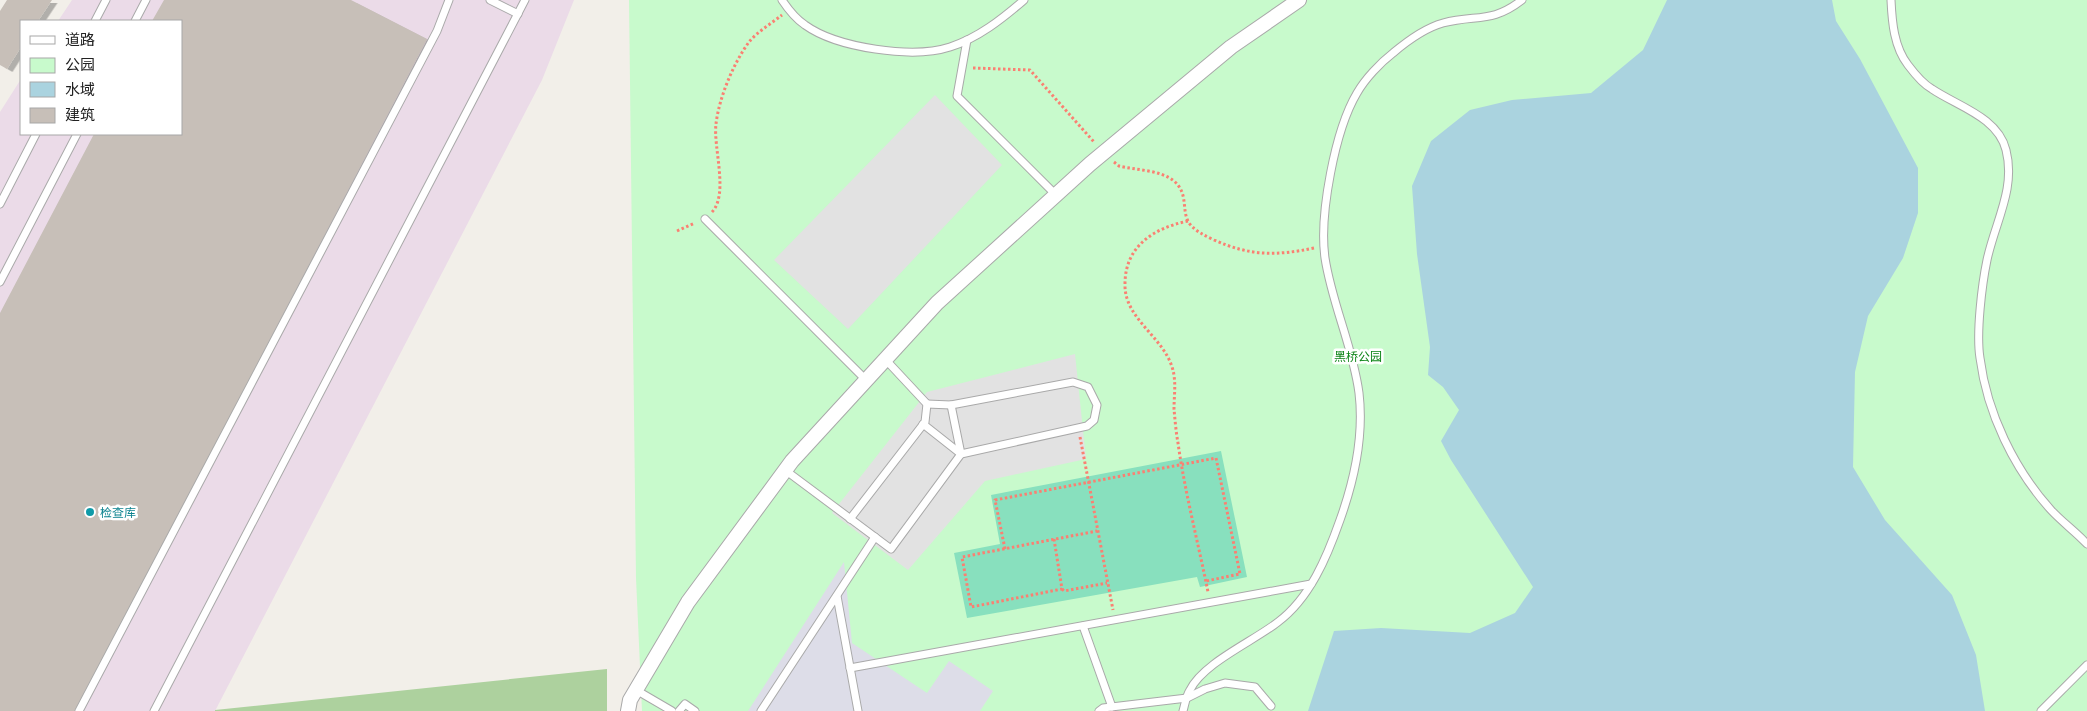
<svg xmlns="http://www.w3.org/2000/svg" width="2087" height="711" font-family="Inter,'Noto Sans SC',sans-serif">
<defs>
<filter id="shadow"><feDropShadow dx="5.5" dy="3" stdDeviation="0" flood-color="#0004"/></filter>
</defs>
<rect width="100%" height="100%" fill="#f2efe9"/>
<!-- industrial -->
<polygon fill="#ebdbe8" points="72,0 574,0 542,80 215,711 0,711 0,112 21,79 21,134 181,134 181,21 58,21"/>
<!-- forest -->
<polygon fill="#add19e" points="607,669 607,711 215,711 215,710"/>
<!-- park -->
<polygon fill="#c8facc" points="629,0 2087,0 2087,711 642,711 636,578"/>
<!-- pitch -->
<polygon fill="#88e0be" points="1221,451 1247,577 1200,587 1197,577 967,618 954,553 1000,544 991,495"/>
<!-- parking -->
<g fill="#e2e2e2">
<polygon points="935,95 1002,165 848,329 774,260"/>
<polygon points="1075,354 1086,459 985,481 908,570 832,513 927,392"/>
</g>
<!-- plaza -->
<polygon fill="#dddde8" points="844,562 852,643 927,693 949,661 993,691 980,711 748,711"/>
<!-- water -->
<polygon fill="#aad3df" points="1667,0 1832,0 1836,21 1860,59 1918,168 1918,213 1903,258 1868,316 1855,372 1853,467 1885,520 1952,595 1976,655 1985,711 1308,711 1334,631 1381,628 1470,633 1515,613 1533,587 1451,460 1441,441 1459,410 1443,387 1428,375 1430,347 1417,254 1412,186 1431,141 1470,110 1512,100 1591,93 1643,50"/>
<!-- building -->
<g fill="#c7bfb8" filter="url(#shadow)">
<polygon points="7,0 52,0 38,21 21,21 21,47 7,69 0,65 0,11"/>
<polygon points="164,0 351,0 427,39 76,711 0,711 0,313 94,134 181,134 181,21 152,21"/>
</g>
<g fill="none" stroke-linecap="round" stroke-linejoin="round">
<defs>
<g id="service">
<polyline points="490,0 518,14"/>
<path d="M782,0C788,9 796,19 805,25C837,48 913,59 950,47C978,38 1002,19 1024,0"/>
<path d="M1891,0C1892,22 1894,47 1908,65C1914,73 1923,84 1932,89C1957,106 1998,117 2006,150C2016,189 1995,222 1987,260C1982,284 1976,333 1980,358C1987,413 2014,469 2051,510C2062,522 2076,532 2087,544"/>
<polyline points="95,21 106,0"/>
<polyline points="135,21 146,0"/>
<polyline points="967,40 957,96 1056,195"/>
<polyline points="0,204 36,134"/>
<polyline points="705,219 866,380"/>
<polyline points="0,282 77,134"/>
<polyline points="951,405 961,454"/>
<polyline points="923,424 961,454"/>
<polyline points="785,470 891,549 961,454 1087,426 1094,420 1097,405 1088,387 1073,382 951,405 927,404"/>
<polyline points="850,519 925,422 927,404 885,359"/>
<polyline points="837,596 858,711"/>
<polyline points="1083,626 1112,707"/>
<polyline points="850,668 1311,584"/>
<polyline points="636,690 672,711"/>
<polyline points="79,711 437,31 449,0"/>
<polyline points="154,711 525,0"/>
<polyline points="679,711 685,704 695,711"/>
<polyline points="761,711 875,537"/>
<polyline points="1099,711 1103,708 1187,698 1205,689 1225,683 1255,687 1271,706"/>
<path d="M1183,711C1185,704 1186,696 1190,690C1203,663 1254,641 1278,622C1310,598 1327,557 1340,520C1354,481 1364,435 1359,393C1353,347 1332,304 1325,258C1319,215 1335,130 1357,93C1365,79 1380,63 1393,53C1406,42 1425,28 1443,23C1477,14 1491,24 1522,0"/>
<polyline points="2041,711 2087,665"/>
</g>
<polyline id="minor" points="628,711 630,700 688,602 792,461 937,303 1090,164 1231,47 1299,0"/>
</defs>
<!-- service casing -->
<use href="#service" stroke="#a9a9a9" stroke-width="9"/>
<!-- minor casing -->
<use href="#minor" stroke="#a9a9a9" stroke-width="16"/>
<!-- path -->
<g stroke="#fa8072" stroke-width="3" stroke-dasharray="2.5 2.5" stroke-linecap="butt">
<polyline points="973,68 1030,70 1094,142"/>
<path d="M1114,162L1119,166C1135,170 1161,170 1174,181C1189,194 1181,210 1189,223C1196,232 1204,235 1214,240C1250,256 1276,256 1314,248"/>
<path d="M712,212C729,194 713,147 716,124C719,98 733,64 749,42C757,32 772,23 782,15"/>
<path d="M1188,221C1154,228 1125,246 1125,284C1124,317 1160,335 1171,364C1177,379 1174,394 1174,409C1175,420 1176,432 1178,443C1185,493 1198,542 1208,592"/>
<polyline points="677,231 695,223"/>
<polyline points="1080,437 1113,610"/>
<polyline points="1054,539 1062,589 971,607 962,557 1097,531"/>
<polyline points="1005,549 995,500 1216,458 1240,574 1206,581"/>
<polyline points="1062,589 1064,591 1107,583"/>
</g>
<!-- service -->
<use href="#service" stroke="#fff" stroke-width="7"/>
<!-- minor -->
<use href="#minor" stroke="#fff" stroke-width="14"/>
</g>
<!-- markers -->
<circle fill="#0f9aa8" stroke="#fff" stroke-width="2" cx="90" cy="512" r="5"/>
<g text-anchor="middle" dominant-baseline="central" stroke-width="5" stroke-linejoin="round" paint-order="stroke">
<!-- park labels -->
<g font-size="12" fill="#0c8416" stroke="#fff">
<text x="1358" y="356">黑桥公园</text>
</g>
<!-- culture labels -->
<g font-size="12" fill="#0d838f" stroke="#fff" text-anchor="start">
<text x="100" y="512">检查库</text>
</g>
</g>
<!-- legend -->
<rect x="20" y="20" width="162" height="115" fill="#ffffff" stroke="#a7a7a7"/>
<rect x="30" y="36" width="25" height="8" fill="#ffffff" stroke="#a7a7a7"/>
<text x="65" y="45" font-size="15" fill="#222222">道路</text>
<rect x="30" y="58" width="25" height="15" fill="#c8facc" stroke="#a7a7a7"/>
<text x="65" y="70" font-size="15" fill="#222222">公园</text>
<rect x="30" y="82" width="25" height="15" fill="#aad3df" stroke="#a7a7a7"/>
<text x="65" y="95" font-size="15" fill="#222222">水域</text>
<rect x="30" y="108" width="25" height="15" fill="#c7bfb8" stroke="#a7a7a7"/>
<text x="65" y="120" font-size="15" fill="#222222">建筑</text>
</svg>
